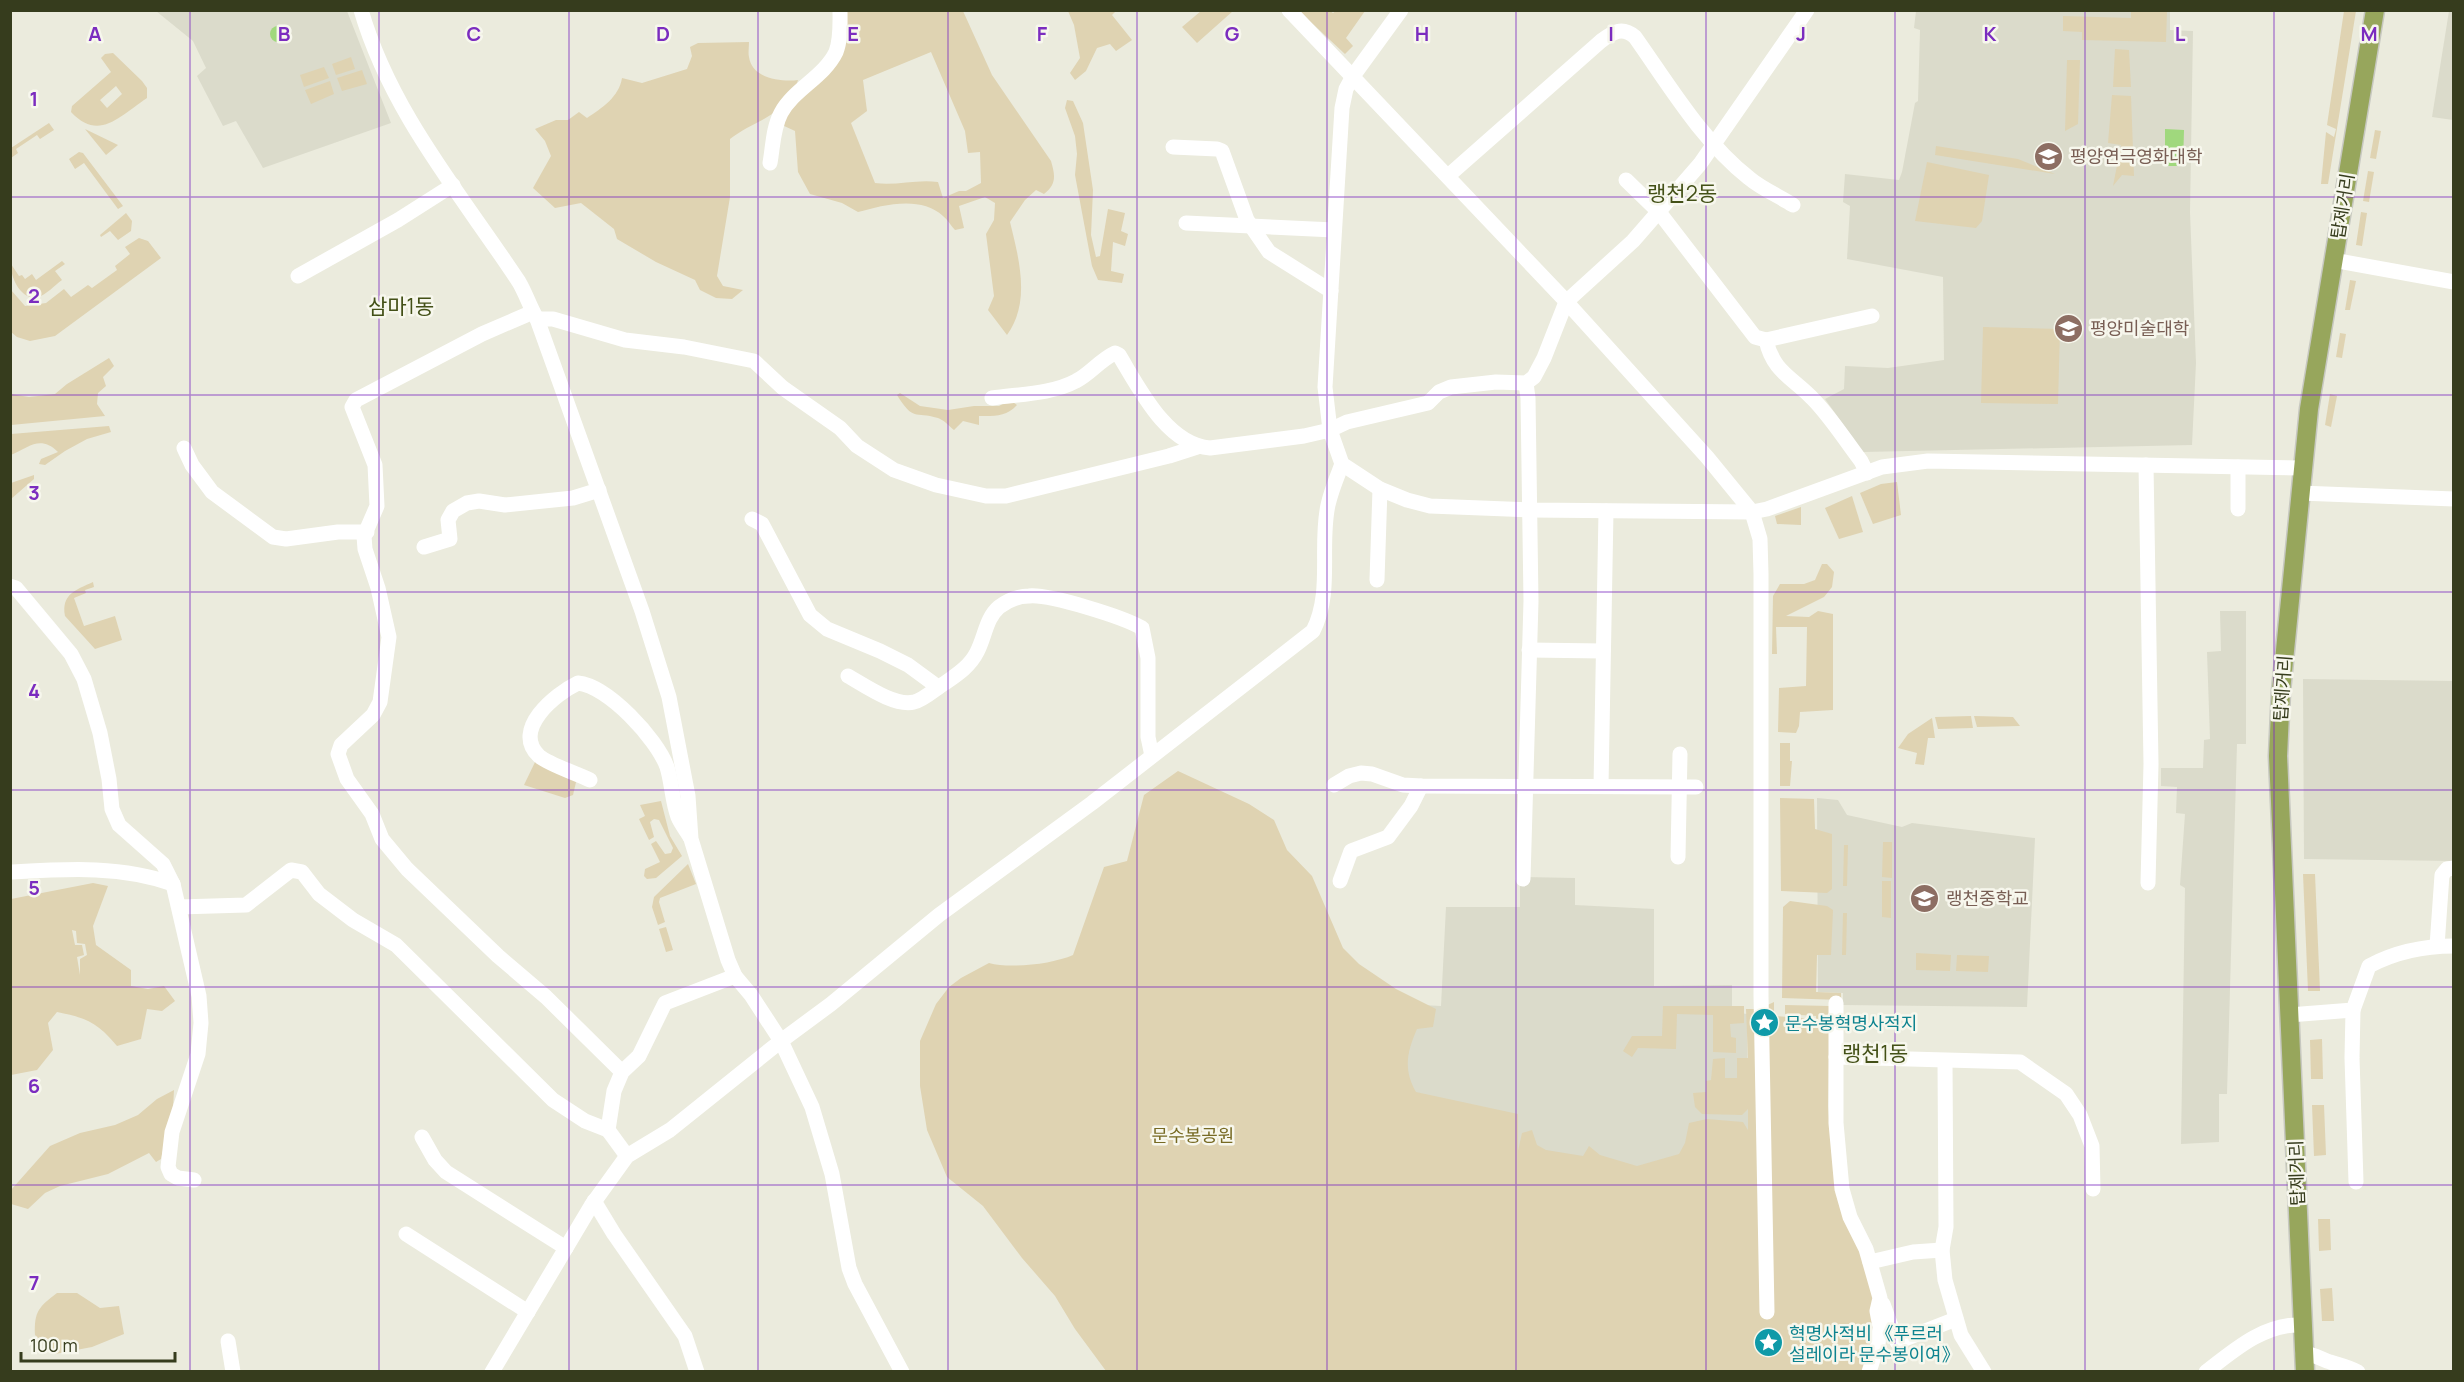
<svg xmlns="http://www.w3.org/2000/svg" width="2464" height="1382" font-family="Manrope,'Noto Sans KR',sans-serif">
<rect width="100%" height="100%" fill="#ebebdd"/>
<!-- built -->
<g fill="#dbdbcb">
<polygon points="156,11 347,11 391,123 263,168 236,121 223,126 197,76 206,68 193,41"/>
<polygon points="1916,11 2170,11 2170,30 2193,31 2190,212 2196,363 2192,445 1863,452 1825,399 1844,389 1845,366 1888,368 1944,360 1943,277 1847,259 1850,206 1843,202 1845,174 1899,180 1902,172 1915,103 1918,101 1920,30 1914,28"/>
<polygon points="2449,11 2454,11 2453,120 2432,117"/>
<polygon points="2220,611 2246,611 2246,744 2237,744 2227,1094 2219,1094 2219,1142 2181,1144 2185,888 2180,885 2185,814 2176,813 2177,787 2161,786 2161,768 2203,768 2204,740 2210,739 2207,652 2221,651"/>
<polygon points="2303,679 2453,681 2453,861 2304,859"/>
<polygon points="1817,798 1838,800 1847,815 1902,827 1912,823 2035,838 2027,1007 1843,1005 1843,993 1818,992"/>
<polygon points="1520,877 1575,878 1575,905 1654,909 1654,986 1732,985 1732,1012 1747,1014 1749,1169 1578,1188 1397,1088 1402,1004 1441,1006 1446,907 1520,907"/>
</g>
<!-- green -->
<g fill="#dfd3b2" fill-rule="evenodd">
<path d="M843,11H963L992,75L1051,161C1055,175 1057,184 1044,194L1036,190L1025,200L1010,222C1019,259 1031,302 1007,335L988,310L994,296L986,234L994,220L995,203L985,197L959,206L964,228L955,230C951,226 948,220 943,216C921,195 883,205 858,212L842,203L810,194L798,172L795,131L782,125L794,103L828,71ZM931,52L965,131L968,153L980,152L981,183L966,191H959L943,198L938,182C916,179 896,186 875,183L851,123L867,111L863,80Z"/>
<polygon points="1068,11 1116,11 1112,15 1132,40 1116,51 1110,44 1097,48 1086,71 1075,80 1070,73 1080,58 1074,25"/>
<polygon points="1201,11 1233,11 1197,43 1182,27"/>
<polygon points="1299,11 1330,11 1333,13 1336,11 1365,11 1346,38 1353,46 1345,54"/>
<polygon points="2131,11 2167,11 2166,42 2082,40 2082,32 2063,31 2063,16 2131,18"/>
<polygon points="2344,11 2356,11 2328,184 2321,184 2326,132 2334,137 2336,129 2327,125"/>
<path d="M749,42C749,47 748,53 749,57C752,79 782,82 798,80C787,117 755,119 730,139V197L717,276L723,286L743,290L732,299L716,298L700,290L695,280L656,262L617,239L614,229L581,203L555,208L533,188L551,156L545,141L535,129L556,120H568L579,112L587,118C602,108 619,97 622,78L642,83L687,69L692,56L690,47L698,43Z"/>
<polygon points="2115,49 2129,50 2131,87 2113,87"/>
<path d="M113,53L142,81L147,88V98C120,116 99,142 71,112L72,106L111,72L101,58L105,54ZM116,86L122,94L107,108L100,100Z"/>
<polygon points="351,57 355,69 336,75 332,64"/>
<polygon points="2067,60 2080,60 2078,124 2065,131"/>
<polygon points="324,67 329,78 304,87 300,75"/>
<polygon points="362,70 367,84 342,91 337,78"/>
<polygon points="330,81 334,94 311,104 305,90"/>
<polygon points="2112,95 2131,96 2134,176 2122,175 2113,186 2121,145 2108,143"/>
<polygon points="1067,100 1073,101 1083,123 1093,190 1091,235 1096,257 1100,256 1108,209 1125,213 1121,231 1128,234 1125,246 1113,242 1111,271 1124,274 1122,283 1098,280 1092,266 1075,175 1077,154 1075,136 1065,108"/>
<polygon points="49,123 54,130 40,139 37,135 16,149 18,153 11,158 11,148"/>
<polygon points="85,129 118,145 106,155"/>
<polygon points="2375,130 2381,131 2376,159 2370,158"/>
<polygon points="1936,146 2018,159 2055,174 1935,155"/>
<polygon points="79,152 83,153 123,206 118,209 84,163 75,169 69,159"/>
<polygon points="1927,162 1989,175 1982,221 1976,228 1915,221"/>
<polygon points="2368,171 2374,172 2369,202 2363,201"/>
<polygon points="2361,212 2367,213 2362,246 2356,245"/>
<polygon points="126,213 132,221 131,231 118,240 110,231 101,237 100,235"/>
<polygon points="139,238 148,241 161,258 55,336 30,341 17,337 11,332 11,290 25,306 46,303 64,289 71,297 88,285 92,288 117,270 115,266 130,254 125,247"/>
<path d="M62,261L65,264L55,271L62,280C55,285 46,295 38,297C21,301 10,277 11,264L19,276L22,275L25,279L32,274L36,280Z"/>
<polygon points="2350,280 2356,281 2350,310 2345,310"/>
<polygon points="1983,327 2060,329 2058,404 1981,403"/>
<polygon points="2340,333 2346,334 2342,358 2336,357"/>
<polygon points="109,358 114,366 103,377 106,386 98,393 97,404 105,416 11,425 11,394 29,397 55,394 67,384"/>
<path d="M900,393L920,406L948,410L974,406H999L1010,400L1017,405C1006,417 995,416 979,416V425L963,421L954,430C949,426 944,420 938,418C914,411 914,422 897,395Z"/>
<polygon points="2330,394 2337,396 2331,427 2325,425"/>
<path d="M109,426L111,432L87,439L65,451L45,465L39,464L41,459L58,452C40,435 30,447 11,455V434Z"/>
<polygon points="34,475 34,479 11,499 11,483"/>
<polygon points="1897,482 1901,515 1873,524 1860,493 1881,484"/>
<polygon points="1852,496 1863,532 1839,539 1825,508"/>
<polygon points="1801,507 1801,525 1777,524 1775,516"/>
<polygon points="1822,564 1827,564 1834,572 1832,587 1824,597 1786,616 1809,617 1818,611 1833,614 1833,710 1800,712 1799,726 1796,733 1778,732 1779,688 1806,686 1807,627 1776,627 1777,654 1772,654 1773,596 1780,584 1804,584 1815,580"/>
<path d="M93,582L94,587L85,590L86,593L74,598L84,626L115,616L122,640L95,649L65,616C61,594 76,590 93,582Z"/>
<polygon points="1971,716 1973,728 1938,729 1935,717"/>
<polygon points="1974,716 2013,717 2020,726 1977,727"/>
<polygon points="1932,718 1935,738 1928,738 1924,765 1915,764 1917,753 1898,748 1908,734"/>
<polygon points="1780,743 1790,743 1790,761 1792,761 1790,786 1780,786"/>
<polygon points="537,758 577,778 573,795 565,798 524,785"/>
<path d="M1178,771L1249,804L1274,820L1287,850L1312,876L1343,948L1359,964L1396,989L1436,1009L1433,1027L1417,1029C1407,1052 1403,1069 1416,1092L1518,1114V1151L1522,1133L1532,1130L1537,1145L1546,1150L1583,1156L1589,1146L1600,1155L1637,1166L1679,1154L1685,1143L1689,1123L1707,1119L1743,1122L1748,1130V1109L1742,1115L1702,1114L1695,1107L1693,1093L1706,1092V1081L1711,1080L1713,1059L1725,1058V1078H1737V1058H1748L1746,1009H1759L1774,1002V1016L1816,1019V1016L1785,1014V1005L1830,1006L1828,1106L1832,1154L1885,1328L1868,1372L1106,1371L1075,1329L1055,1296L1022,1258L983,1206L947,1177L927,1130L920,1086V1041L936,1004L949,987L961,978L989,963C1010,969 1053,964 1073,955L1104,867L1127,861L1144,795Z"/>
<polygon points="1780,798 1814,799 1815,829 1832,834 1832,889 1827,893 1781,891"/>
<polygon points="661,801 670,836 682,856 656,878 647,879 644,876 645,869 660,862 651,844 656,841 665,854 671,853 673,848 659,820 654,819 650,822 654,837 649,840 639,819 645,816 640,805"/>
<polygon points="1883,842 1892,842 1892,878 1882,877"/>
<polygon points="1844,845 1848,845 1847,886 1843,886"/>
<polygon points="688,864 696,884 660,898 659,902 665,922 658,925 652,907 654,897"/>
<polygon points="2303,874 2315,874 2320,991 2308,991"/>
<polygon points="1882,881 1891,881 1891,918 1882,917"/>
<path d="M93,883L108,886L93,926L96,945L131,970V986L148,989L164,986L175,1001L162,1011L147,1009L141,1039L117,1046C98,1023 87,1018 57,1012L48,1023L53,1050L37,1070L11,1075V899ZM72,930L76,931L77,943L85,944L87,955L80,959V975L77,957L84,955L82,945H75Z"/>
<polygon points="1790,901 1827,906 1833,910 1831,955 1817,955 1816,992 1841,993 1841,1000 1782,998 1783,907"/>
<polygon points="1843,913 1847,913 1846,955 1842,955"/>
<polygon points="666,927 673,950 666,952 659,929"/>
<polygon points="1916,953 1951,955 1950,971 1916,970"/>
<polygon points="1957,955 1989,956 1988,972 1956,971"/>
<polygon points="1663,1006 1744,1006 1744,1023 1730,1024 1731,1037 1736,1038 1736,1053 1713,1052 1713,1015 1677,1014 1676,1049 1638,1048 1632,1057 1623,1051 1632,1036 1662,1036"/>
<polygon points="2322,1039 2323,1079 2311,1079 2310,1040"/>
<polygon points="174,1090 173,1109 161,1159 156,1162 149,1153 108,1174 60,1186 45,1193 28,1209 11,1204 11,1190 50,1146 80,1133 115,1125 138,1115 157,1099"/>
<polygon points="2312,1105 2324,1105 2326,1155 2314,1156"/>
<polygon points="2318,1219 2330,1219 2331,1250 2319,1251"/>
<polygon points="2332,1288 2334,1321 2322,1321 2320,1289"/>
<path d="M57,1293H77L100,1308L119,1306L124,1334L92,1347L55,1354L35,1335C34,1311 39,1307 57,1293Z"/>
</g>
<!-- water -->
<g fill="#a0d87d">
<circle cx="278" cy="34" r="8"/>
<polygon points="2165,129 2184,130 2183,166 2165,166"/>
</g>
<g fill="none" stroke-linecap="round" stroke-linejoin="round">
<defs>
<polyline id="major" points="2305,1372 2278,756 2281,691 2309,409 2375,10"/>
</defs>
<!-- major casing -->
<use href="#major" stroke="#c7c8c0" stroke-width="21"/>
<!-- minor -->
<g stroke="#fff" stroke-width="15">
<path d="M361,10C391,113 461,194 519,282C526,294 530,307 537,319L642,611L669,697L688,796L691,839L728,960L735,976L751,995L781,1041L812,1107L832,1174L849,1268L855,1284L902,1372"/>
<polyline points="1289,10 1562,297 1707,457 1752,512 1760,539 1761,574 1761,996 1767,1312"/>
<polyline points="1401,10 1353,76 1346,89 1342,108 1325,387 1330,430 1342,464 1380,489 1407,500 1430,506 1530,510 1752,512 1767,509 1882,467 1928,461 2303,468"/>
<polyline points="1173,147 1217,149 1222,151 1247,220 1269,252 1331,291"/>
<path d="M770,163C773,146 773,128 781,113C794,89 824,77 836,52C841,39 840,24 840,10"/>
<path d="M1448,176L1601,41C1613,32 1622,26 1635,37C1669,85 1702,141 1749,178C1762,189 1779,196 1793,205"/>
<polyline points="1626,180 1659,212 1755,337 1766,340 1872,316"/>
<polyline points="1186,223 1334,230"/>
<polyline points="2333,260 2454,282"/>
<polyline points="298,276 398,220 453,185"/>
<polyline points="533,312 482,334 356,400 352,407 375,465 377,506 364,536 365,549 378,588 389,637 380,702 373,715 341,745 338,754 347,779 372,814 382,839 407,869 498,956 546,997 622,1072"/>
<polyline points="537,319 553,319 625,340 684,347 754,361 783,388 840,428 857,446 894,470 936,485 986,496 1006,496 1169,456 1197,447"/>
<path d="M1766,340C1773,372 1792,377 1812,398C1830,416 1845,440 1861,461L1867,473"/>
<path d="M992,398C1019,394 1052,394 1076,381C1090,374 1100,360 1115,353L1119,355C1139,388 1167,445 1210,448L1304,436L1330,430L1347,422L1428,403L1439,392L1451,387L1496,382L1526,383L1534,377L1544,358L1566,302L1633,241L1700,164L1807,10"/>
<polyline points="184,448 192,465 212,492 273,537 286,539 338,532 367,532"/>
<polyline points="2146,465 2151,764 2148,883"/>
<polyline points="2300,493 2454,499"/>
<polyline points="2238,509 2238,467"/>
<polyline points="752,519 762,524 810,615 827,629 880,651 908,665 938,687"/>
<polyline points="424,547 450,539 448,520 453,511 467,503 479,501 505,505 573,498 599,490"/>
<polyline points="1377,580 1380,489"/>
<polyline points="10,586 16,588 71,654 84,679 100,733 109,779 112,809 119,825 163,864 173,884 199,996 201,1023 198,1054 172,1132 168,1167 171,1174 178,1178 194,1180"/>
<polyline points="1529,650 1603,651"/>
<path d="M848,676C864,685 895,707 914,702C924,700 936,688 945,683C958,674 970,666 977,652C985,637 986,618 999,607C1007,601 1018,596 1029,596C1050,594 1123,617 1142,628L1148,658V737L1152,756"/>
<path d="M590,780C576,773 550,765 539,756C511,730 555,694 578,683C608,686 657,739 667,767C672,783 672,801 678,817C681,824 686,830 690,837"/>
<polyline points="1334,785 1349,776 1361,773 1372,774 1403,785 1421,786 1696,787"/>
<polyline points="1601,786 1606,511"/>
<polyline points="1678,857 1680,754"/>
<path d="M10,872C65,869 121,865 173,884"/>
<polyline points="1523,879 1531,601 1528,398 1526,383"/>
<polyline points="1340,881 1351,851 1388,837 1411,806 1421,786"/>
<polyline points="179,907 246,905 291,870 302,872 319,894 353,920 396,945 553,1100 585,1121 608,1130"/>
<polyline points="2437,946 2442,875 2447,869 2454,868"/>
<polyline points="1836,1003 1836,1123 1842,1189 1850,1217 1866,1249 1880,1298 1877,1311 1880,1327 1878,1344 1869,1372"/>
<polyline points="2353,1010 2352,1058 2356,1182"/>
<path d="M2289,1015L2353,1010L2369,966C2395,952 2423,946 2454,946"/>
<polyline points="1836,1057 2020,1062 2066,1094 2080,1115 2092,1146 2093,1189"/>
<polyline points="1945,1061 1946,1227 1942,1250 1945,1280 1961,1335 1984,1372"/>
<polyline points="422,1137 435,1160 446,1172 566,1248"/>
<polyline points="627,1156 608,1130 614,1091 622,1072 639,1056 665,1003 735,976"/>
<polyline points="594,1201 614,1234 685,1336 697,1372"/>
<polyline points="406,1234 528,1312"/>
<polyline points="1870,1262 1913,1252 1942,1250"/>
<polyline points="1883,1304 1897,1342 1956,1319"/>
<polyline points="228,1341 233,1372"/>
<path d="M2303,1353C2314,1354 2321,1359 2330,1362C2340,1365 2349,1367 2358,1372"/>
<path d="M492,1372L591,1206L627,1156L670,1130L781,1041L831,1004L939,915L1092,803L1313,631C1333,592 1319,546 1328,505C1331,491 1337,477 1342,464"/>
<path d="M2206,1372C2234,1350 2265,1323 2302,1325"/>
</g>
<!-- major -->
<use href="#major" stroke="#97a65c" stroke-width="18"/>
</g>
<!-- grid -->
<path fill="none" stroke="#7b2cbf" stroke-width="1.5" stroke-opacity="0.55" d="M190,10V1372M379,10V1372M569,10V1372M758,10V1372M948,10V1372M1137,10V1372M1327,10V1372M1516,10V1372M1706,10V1372M1895,10V1372M2085,10V1372M2274,10V1372M10,197H2454M10,395H2454M10,592H2454M10,790H2454M10,987H2454M10,1185H2454"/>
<!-- icons -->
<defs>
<symbol id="university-disc" viewBox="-11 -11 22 22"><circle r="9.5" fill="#8d6e63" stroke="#f7f7ed"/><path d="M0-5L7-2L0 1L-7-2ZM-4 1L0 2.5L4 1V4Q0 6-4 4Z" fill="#fff"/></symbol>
<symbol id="school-disc" viewBox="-11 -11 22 22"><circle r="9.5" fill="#8d6e63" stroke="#f7f7ed"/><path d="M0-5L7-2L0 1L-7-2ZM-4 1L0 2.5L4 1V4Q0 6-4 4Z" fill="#fff"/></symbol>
<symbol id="sight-disc" viewBox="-11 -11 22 22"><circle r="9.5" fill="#0f9aa8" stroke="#f7f7ed"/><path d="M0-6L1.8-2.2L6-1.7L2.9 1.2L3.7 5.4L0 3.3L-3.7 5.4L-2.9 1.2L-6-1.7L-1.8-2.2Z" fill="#fff"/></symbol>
</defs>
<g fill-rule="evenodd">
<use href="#university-disc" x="2032" y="140" width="33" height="33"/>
<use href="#university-disc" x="2052" y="312" width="33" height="33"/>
<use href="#school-disc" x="1908" y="882" width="33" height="33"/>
<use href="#sight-disc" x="1748" y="1006" width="33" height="33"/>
<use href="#sight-disc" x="1752" y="1326" width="33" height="33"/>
</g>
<g text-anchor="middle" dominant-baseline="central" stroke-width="5" stroke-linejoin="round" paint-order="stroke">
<!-- education labels -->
<g font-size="18" fill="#785e54" stroke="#f7f7ed" text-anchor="start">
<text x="2070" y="156">평양연극영화대학</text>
<text x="2090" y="328">평양미술대학</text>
<text x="1946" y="898">랭천중학교</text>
</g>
<!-- street labels -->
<g font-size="18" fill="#363c1d" stroke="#f7f7ed">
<text transform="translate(2342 206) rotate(-81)">탑제거리</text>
<text transform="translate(2282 688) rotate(-86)">탑제거리</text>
<text transform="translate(2296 1173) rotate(-92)">탑제거리</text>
</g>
<!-- culture labels -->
<g font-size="18" fill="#0d838f" stroke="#f7f7ed" text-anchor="start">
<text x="1785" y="1023">문수봉혁명사적지</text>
<text x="1789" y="1333">혁명사적비 《푸르러<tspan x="1789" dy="21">설레이라 문수봉이여》</tspan></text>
</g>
<!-- park labels -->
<g font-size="18" fill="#776a23" stroke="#f7f7ed">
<text x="1193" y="1135">문수봉공원</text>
</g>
<!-- quarter labels -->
<g font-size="21" fill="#435017" stroke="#f7f7ed">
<text x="1682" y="193">랭천2동</text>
<text x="401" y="306">삼마1동</text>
<text x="1875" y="1053">랭천1동</text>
</g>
</g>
<g font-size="20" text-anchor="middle" font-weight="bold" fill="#7b2cbf" stroke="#f7f7ed" stroke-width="5" stroke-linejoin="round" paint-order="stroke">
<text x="95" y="41">A</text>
<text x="284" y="41">B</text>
<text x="474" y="41">C</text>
<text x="663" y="41">D</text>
<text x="853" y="41">E</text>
<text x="1042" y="41">F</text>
<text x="1232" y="41">G</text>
<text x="1422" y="41">H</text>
<text x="1611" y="41">I</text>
<text x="1801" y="41">J</text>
<text x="1990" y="41">K</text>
<text x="2180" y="41">L</text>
<text x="2369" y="41">M</text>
<text x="34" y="106">1</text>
<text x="34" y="303">2</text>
<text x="34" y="500">3</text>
<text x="34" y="698">4</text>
<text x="34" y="895">5</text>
<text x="34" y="1093">6</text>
<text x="34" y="1290">7</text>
</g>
<!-- border -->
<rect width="2464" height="1382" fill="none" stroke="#363c1d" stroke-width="24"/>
<!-- scale -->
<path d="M21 1352v9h154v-9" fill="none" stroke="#363c1d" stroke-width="3"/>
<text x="30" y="1352" font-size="18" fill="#363c1d" stroke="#f7f7ed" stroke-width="4.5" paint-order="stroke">100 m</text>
</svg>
